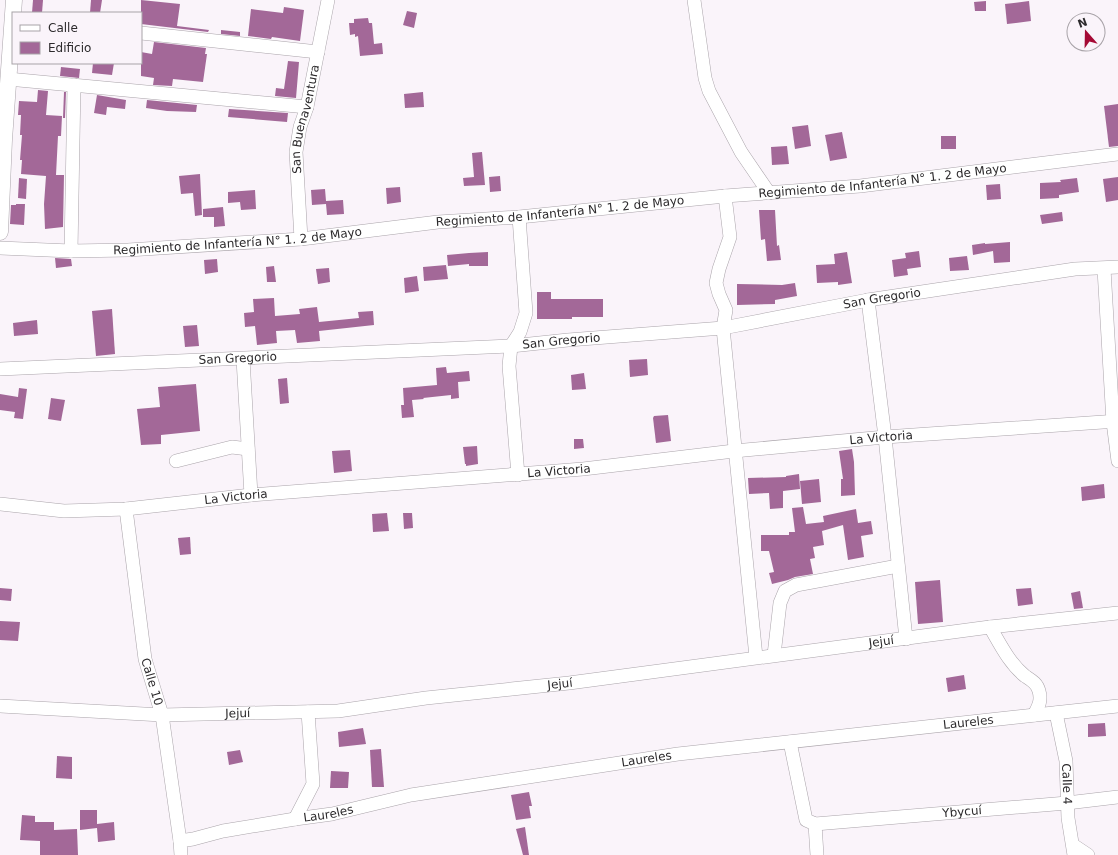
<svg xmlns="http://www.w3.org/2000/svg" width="1118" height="855" font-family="'DejaVu Sans',sans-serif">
<rect width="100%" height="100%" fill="#faf4fa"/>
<!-- building -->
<g fill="#a36898">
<polygon points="33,0 43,0 42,13 32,13"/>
<polygon points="91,0 102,0 100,13 90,13"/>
<polygon points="141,0 180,4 177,26 209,30 208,32 141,24"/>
<polygon points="986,1 986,11 975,11 974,2"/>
<polygon points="1029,1 1031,21 1007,24 1005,4"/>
<polygon points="284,7 304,10 300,41 272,37 271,39 248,36 251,9 283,13"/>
<polygon points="407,11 417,13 414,28 403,25"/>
<polygon points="368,18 369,23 372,23 374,44 382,43 383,54 360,56 358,36 355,37 355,34 350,35 349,23 354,23 354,19"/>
<polygon points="221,30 240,32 240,36 221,34"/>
<polygon points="154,42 206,48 205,54 207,54 203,82 173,79 172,86 153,85 154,78 141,76 141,52 152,54"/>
<polygon points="288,61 299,62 296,98 275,96 276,88 284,89"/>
<polygon points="93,63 114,63 112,75 92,73"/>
<polygon points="61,67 80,69 79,78 60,76"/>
<polygon points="38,90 48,91 46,115 62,116 61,136 58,136 56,175 64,175 63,227 45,229 44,204 46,176 21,174 22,160 20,160 22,135 20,135 21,115 18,115 19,101 37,102"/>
<polygon points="64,92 66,92 65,118 63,118"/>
<polygon points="423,92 424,107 405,108 404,94"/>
<polygon points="97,95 126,100 125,109 107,107 106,115 94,113"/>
<polygon points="147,100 197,105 196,112 167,111 146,108"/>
<polygon points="1118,104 1118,146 1109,147 1104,106"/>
<polygon points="229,109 288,113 287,122 228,117"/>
<polygon points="808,125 811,146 795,149 792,127"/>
<polygon points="842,132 847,158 830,161 825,135"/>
<rect x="941" y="136" width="15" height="13"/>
<polygon points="787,146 789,164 772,165 771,147"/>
<polygon points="482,152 485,185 464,186 463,178 474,177 472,153"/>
<polygon points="200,174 202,215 195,216 193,193 181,194 179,176"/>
<polygon points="500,176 501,191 490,192 489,177"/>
<polygon points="1118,177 1118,200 1106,202 1103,179"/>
<polygon points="19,178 27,179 26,199 18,198"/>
<polygon points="1077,178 1079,192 1059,195 1059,198 1040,199 1040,183 1061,182 1060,180"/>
<polygon points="1000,184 1001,199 987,200 986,185"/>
<polygon points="400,187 401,202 387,204 386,188"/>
<polygon points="325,189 326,201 343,200 344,214 327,215 326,204 312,205 311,190"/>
<polygon points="255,190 256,209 241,210 240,202 228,203 228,192"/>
<polygon points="16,204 25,204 24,225 10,224 11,205 16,205"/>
<polygon points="223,207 225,226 214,227 214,217 203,217 203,209"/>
<polygon points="759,210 775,210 777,246 779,245 781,260 767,261 765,239 761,240"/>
<polygon points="1062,212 1063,221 1042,224 1040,215"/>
<polygon points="1010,242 1010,262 994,263 993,251 973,255 972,245 985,243 985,244"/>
<polygon points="919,251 921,267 907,269 908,275 894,277 892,260 906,258 905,253"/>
<polygon points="488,252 488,266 469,266 469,264 448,266 447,255 469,253"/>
<polygon points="847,252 852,283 838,285 838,282 817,283 816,265 835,264 834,254"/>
<polygon points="967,256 969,270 950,271 949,258"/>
<polygon points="55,258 71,259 72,266 56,268"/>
<polygon points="217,259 218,272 205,274 204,260"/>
<polygon points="446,265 448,279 424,281 423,267"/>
<polygon points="274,266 276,282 267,282 266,267"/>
<polygon points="329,268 330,282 318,284 316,269"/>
<polygon points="417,276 419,291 405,293 404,278"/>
<polygon points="795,283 797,296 775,300 775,304 737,305 737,284 782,285"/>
<polygon points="537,292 551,292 551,299 603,299 603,317 572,317 572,319 537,319"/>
<polygon points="274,298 275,316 300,314 299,309 317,307 319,322 359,318 358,312 373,311 374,325 319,331 320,341 297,343 295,330 276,331 277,343 257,345 255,326 245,327 244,313 254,312 253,299"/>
<polygon points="112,309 115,354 96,356 92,311"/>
<polygon points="37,320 38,334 14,336 13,323"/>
<polygon points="197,325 199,346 185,347 183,326"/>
<polygon points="647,359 648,375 630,377 629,360"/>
<polygon points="446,367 447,373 469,371 470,381 458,382 459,398 451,399 451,395 423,398 424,399 412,400 414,417 402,418 401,405 404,405 403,388 437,385 436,368"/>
<polygon points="584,373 586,389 572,390 571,375"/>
<polygon points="287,378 289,403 280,404 278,379"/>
<polygon points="196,384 200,431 161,435 161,444 141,445 137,409 160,407 158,387"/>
<polygon points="19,388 27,389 23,419 14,418 15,412 0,410 0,394 18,397"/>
<polygon points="51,398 65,400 61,421 48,419"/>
<polygon points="668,415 671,441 656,443 653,418 654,416"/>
<polygon points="574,439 583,439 584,448 574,449"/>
<polygon points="477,446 478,464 466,466 466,464 465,464 463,447"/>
<polygon points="852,449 854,462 855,495 841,496 841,479 843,479 839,451"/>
<polygon points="350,450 352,471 334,473 332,451"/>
<polygon points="799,474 800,489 783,491 783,508 770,509 769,493 749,494 748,478 786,477 786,476"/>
<polygon points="819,479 821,502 802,504 800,481"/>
<polygon points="1104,484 1105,498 1082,501 1081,487"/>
<polygon points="803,507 806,524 824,522 823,516 856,509 858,523 871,521 873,534 861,536 864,557 848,560 843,525 822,531 824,545 813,547 815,558 810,559 813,574 795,577 788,580 772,584 769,573 774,572 769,551 761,551 761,535 789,535 789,532 795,532 792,508"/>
<polygon points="387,513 389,531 373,532 372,514"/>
<polygon points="403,513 412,513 413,528 404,529"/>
<polygon points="190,537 191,554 180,555 178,538"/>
<polygon points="940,580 943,622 918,624 915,582"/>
<polygon points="0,588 12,589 11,601 0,600"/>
<polygon points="1031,588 1033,604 1018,606 1016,589"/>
<polygon points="1080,591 1083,608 1074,609 1071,593"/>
<polygon points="0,621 20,622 18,641 0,640"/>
<polygon points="964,675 966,689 948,692 946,678"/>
<polygon points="1105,723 1106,736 1088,737 1088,724"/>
<polygon points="363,728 366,744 339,747 338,732"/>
<polygon points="381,749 384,787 372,787 370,750"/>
<polygon points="240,750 243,762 229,765 227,752"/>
<polygon points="57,756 72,757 72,779 56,778"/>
<polygon points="331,771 349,772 348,788 330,788"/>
<polygon points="529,792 532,806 529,806 531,818 516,820 511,795"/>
<polygon points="80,810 97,810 97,824 114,822 115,840 98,842 97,828 80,830"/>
<polygon points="22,815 35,816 35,822 54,822 54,830 77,829 78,855 40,855 40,841 20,840"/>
<polygon points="525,827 529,855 523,855 516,829"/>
</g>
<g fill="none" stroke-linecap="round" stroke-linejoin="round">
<defs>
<g id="minor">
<polyline points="694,0 705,78 709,91 741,152 769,193"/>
<polyline points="141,33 318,52"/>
<polyline points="8,79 307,107"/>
<polyline points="725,196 730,237 719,269 716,283 719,294 726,310 723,328 756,657"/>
<path id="s1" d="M301,239L296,152L300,127L307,107L328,0"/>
<path id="s2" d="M0,248L71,251L128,250L301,239L438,222L519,217L725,196L860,186L1118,154"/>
<polyline points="71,251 74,85"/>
<polyline points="1104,269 1113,422 1118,461"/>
<polyline points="868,300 885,437 906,639"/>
<polyline points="243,359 251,495"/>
<path id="s3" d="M0,369L511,346L568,340L723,328L868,300L1075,269L1118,267"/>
<polyline points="176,461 232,447 248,449"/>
<polyline points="518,475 509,366 511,346 520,332 526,313 519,217"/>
<path id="s4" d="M0,504L64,511L126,509L251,495L583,469L734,451L885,437L1118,421"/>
<path id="s5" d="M126,509L145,659L162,715L180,841L181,855"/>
<path d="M990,627C1000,644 1009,663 1025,676C1031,680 1037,683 1039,691C1042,701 1038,707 1034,715"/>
<polyline points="774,655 780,603 785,591 796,585 898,566"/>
<path id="s6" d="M0,706L162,715L338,711L426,698L569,683L990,627L1118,613"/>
<path id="s7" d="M1056,713L1066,761L1068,818L1074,855"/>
<path id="s8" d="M790,742L806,820L815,824L1067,803L1118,797"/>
<polyline points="295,819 313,784 308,712"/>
<polyline points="815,824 817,855"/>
<path id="s9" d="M180,841L193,839L223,831L295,819L332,814L411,795L678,754L1118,706"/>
<polyline points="1073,845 1088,855"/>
</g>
<polyline id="major" points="0,232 4,140 14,0"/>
</defs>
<!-- minor casing -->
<use href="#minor" stroke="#aaa4aa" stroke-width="14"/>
<!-- major casing -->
<use href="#major" stroke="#aaa4aa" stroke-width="17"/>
<!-- minor -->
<use href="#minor" stroke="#fff" stroke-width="13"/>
<!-- major -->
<use href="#major" stroke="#fff" stroke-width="16"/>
</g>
<g text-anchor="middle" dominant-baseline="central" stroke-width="3" stroke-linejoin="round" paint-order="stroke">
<!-- street labels -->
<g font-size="12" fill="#2c2a2c" stroke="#faf4fa">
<text stroke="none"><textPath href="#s1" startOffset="121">San Buenaventura</textPath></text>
<text stroke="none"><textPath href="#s2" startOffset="886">Regimiento de Infantería N° 1. 2 de Mayo</textPath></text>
<text stroke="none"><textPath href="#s2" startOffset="562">Regimiento de Infantería N° 1. 2 de Mayo</textPath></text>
<text stroke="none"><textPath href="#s2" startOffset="238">Regimiento de Infantería N° 1. 2 de Mayo</textPath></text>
<text stroke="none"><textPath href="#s3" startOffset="886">San Gregorio</textPath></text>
<text stroke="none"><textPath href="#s3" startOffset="562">San Gregorio</textPath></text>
<text stroke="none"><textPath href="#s3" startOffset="238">San Gregorio</textPath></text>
<text stroke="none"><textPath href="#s4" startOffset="885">La Victoria</textPath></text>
<text stroke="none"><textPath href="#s4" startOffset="561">La Victoria</textPath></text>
<text stroke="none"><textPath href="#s4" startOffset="237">La Victoria</textPath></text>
<text stroke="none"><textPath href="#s6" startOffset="886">Jejuí</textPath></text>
<text stroke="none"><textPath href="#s5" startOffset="175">Calle 10</textPath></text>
<text stroke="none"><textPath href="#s6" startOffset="562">Jejuí</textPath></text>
<text stroke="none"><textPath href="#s6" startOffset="238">Jejuí</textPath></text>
<text stroke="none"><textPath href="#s9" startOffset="798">Laureles</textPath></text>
<text stroke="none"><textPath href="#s9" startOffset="474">Laureles</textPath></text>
<text stroke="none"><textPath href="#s7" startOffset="72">Calle 4</textPath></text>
<text stroke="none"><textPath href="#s8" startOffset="237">Ybycuí</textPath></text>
<text stroke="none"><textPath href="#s9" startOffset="151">Laureles</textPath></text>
</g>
</g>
<!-- legend -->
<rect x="12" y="12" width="130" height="52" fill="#faf4fa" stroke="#a8a3a8"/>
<rect x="20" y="25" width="20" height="6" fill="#ffffff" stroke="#a8a3a8"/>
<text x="48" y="32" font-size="12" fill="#2c2a2c">Calle</text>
<rect x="20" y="42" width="20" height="12" fill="#a36898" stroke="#a8a3a8"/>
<text x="48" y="52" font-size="12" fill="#2c2a2c">Edificio</text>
<!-- north arrow -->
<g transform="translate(1086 32) rotate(340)"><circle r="19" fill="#faf4fa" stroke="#a8a3a8"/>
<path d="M0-3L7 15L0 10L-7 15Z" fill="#a50935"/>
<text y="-6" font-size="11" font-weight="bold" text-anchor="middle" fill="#2c2a2c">N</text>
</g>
</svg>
